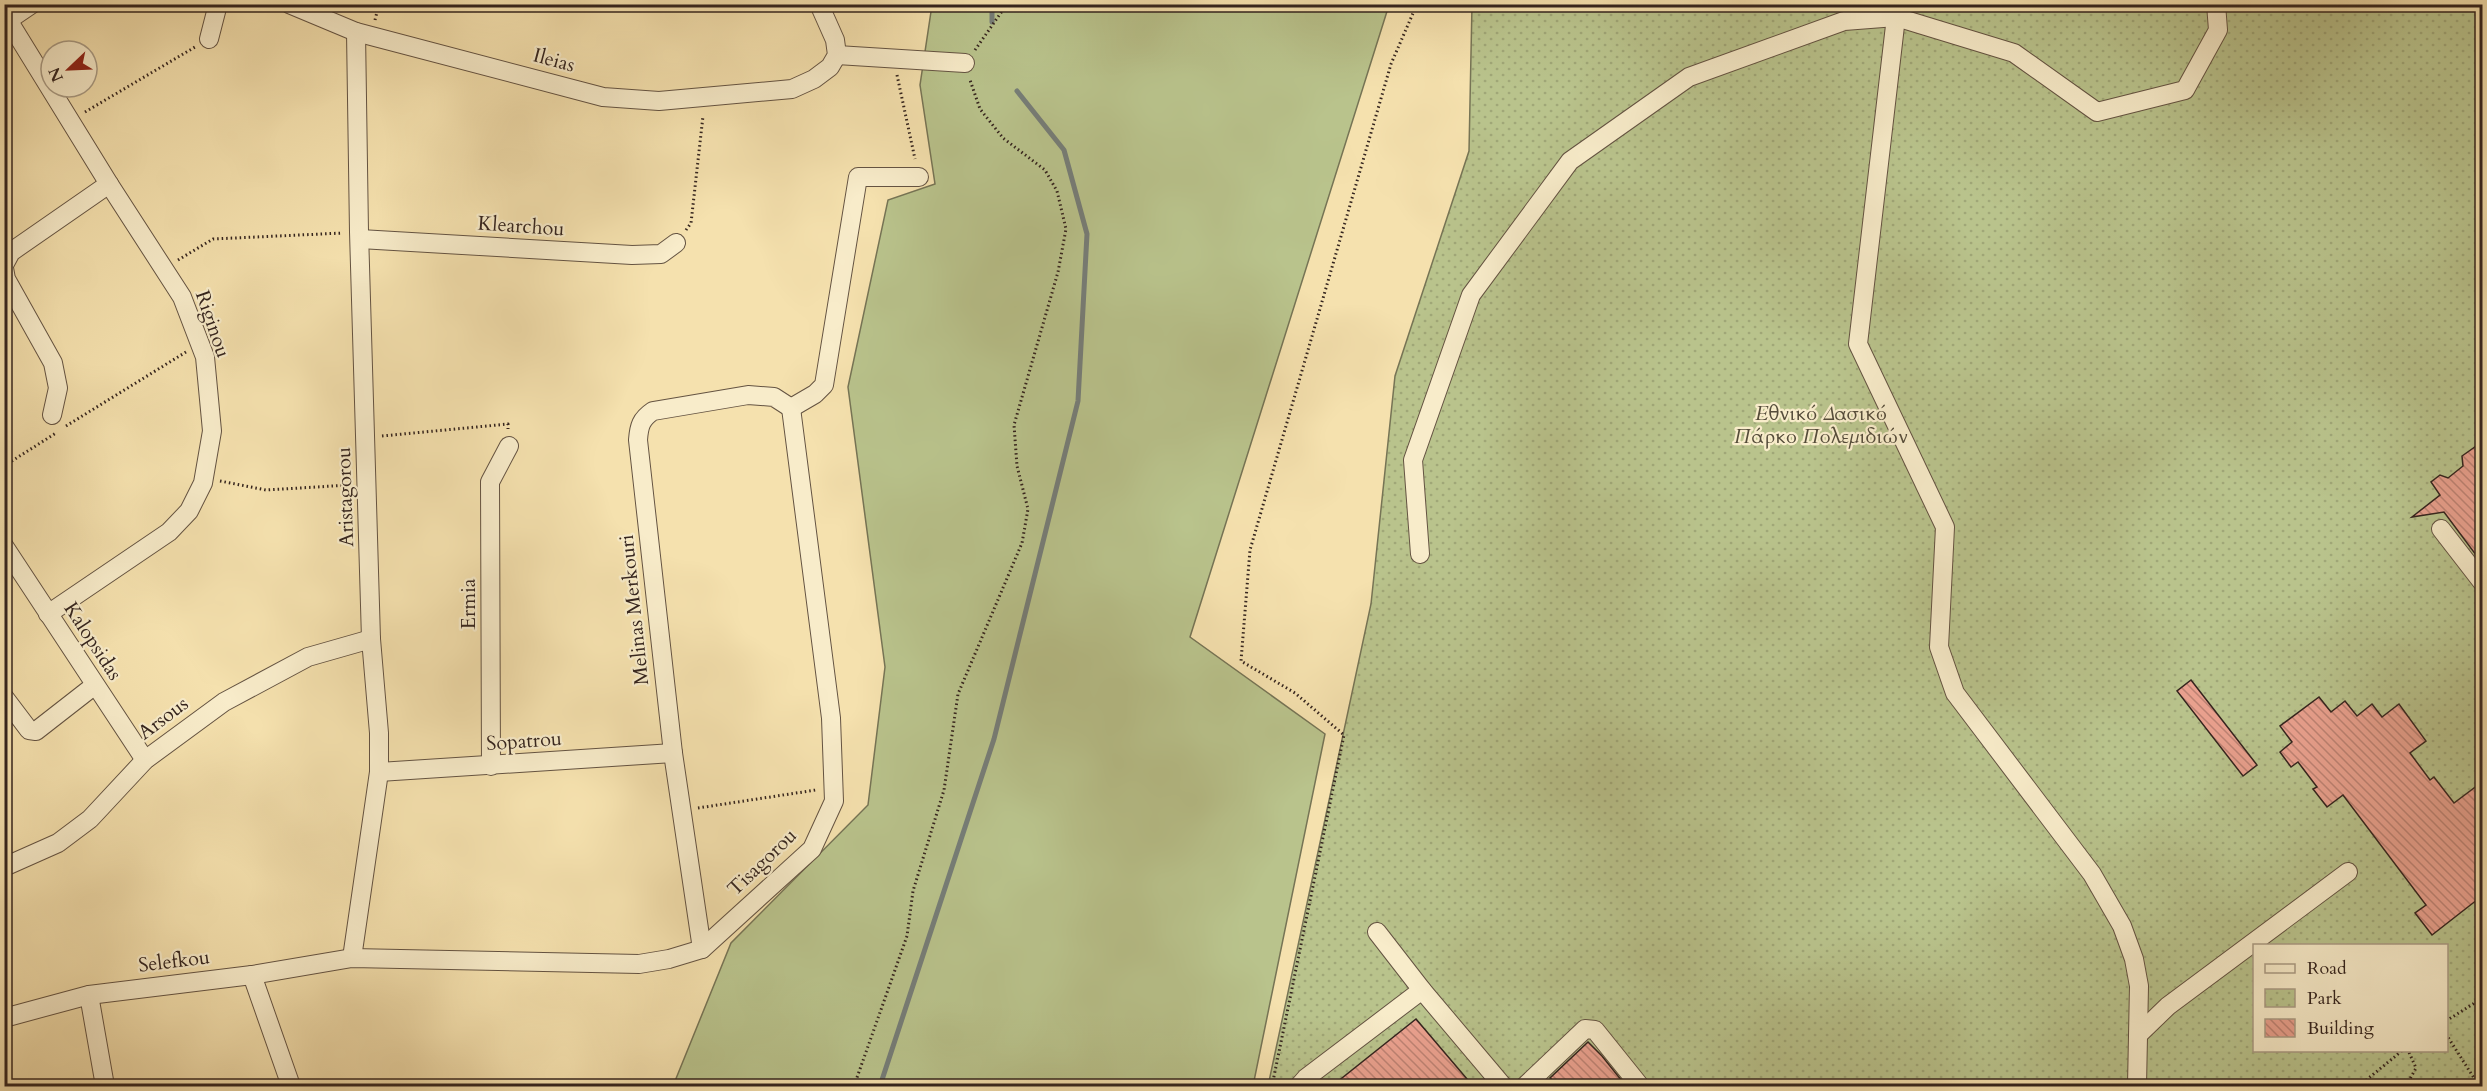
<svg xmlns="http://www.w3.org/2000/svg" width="2487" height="1091" font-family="Cardo,serif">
<defs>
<pattern id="park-dots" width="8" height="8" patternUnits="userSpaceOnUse" patternTransform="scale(1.5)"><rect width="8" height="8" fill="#b9c38c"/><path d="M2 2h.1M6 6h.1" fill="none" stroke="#a0a778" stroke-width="1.8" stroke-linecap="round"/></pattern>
<pattern id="building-back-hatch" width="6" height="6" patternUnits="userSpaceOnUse" patternTransform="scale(1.5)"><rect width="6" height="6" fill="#eaa18f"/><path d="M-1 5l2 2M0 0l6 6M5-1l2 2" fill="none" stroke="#be8374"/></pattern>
</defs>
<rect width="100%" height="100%" fill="#f5e1ae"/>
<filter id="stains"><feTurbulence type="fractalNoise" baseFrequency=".00333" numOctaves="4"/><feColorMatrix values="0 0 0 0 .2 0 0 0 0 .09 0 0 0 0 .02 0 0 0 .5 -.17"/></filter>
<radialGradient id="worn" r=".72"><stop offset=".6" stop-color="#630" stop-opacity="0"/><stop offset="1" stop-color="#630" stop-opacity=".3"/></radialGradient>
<!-- grass -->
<polygon fill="#b9c38c" stroke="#767455" stroke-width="1.5" points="932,5 1389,5 1190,637 1325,734 1253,1086 673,1086 731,943 868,805 885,667 848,387 888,200 935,184 920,85"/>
<!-- park -->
<path fill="url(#park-dots)" stroke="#767455" stroke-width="1.5" fill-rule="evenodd" d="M1472,5H2482V1086H1268L1371,604L1395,376L1469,151ZM2254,946H2446V1050H2254Z"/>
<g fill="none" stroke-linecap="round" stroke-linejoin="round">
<!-- stream -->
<g stroke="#767e79" stroke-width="5">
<polyline points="992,22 992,4"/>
<polyline points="880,1086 994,739 1078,401 1087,234 1064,150 1017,91"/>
</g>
</g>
<!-- building -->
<g fill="url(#building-back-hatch)" stroke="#34241e" stroke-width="1.5">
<polygon points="2482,442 2482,550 2476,555 2444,512 2412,517 2440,495 2431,482 2440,475 2448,478 2463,466 2462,456"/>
<polygon points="2191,680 2257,765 2243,776 2177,691"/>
<polygon points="2319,697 2331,712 2345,701 2357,716 2372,704 2382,717 2399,704 2426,741 2410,753 2430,780 2434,777 2454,803 2482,782 2482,896 2432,935 2415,913 2426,905 2343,795 2327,807 2313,789 2317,787 2298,762 2291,767 2280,752 2292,742 2280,726"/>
<polygon points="1416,1019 1473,1086 1332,1086"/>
<polygon points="1588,1042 1602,1056 1626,1086 1561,1086 1550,1078"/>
</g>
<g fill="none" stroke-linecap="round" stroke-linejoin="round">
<defs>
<g id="minor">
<polyline points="289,4 356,32 603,97 659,101 792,89 814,79 830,67 837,55 835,40 819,4"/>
<polyline points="1896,17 1858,344 1945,527 1939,647 1955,693 2092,874 2122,926 2134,959 2139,986 2137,1086"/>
<polyline points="8,20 109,184 182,297 205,357 212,431 203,483 189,511 169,532 48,614"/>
<polyline points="4,23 32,4"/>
<polyline points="209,39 218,4"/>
<polyline points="837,55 965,63"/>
<polyline points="360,239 632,255 661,254 676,243"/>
<polyline points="4,265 11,252 109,184"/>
<polyline points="4,268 6,279 53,363 58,388 52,415"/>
<polyline points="791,408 815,394 824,385 858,177 919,177"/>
<polyline points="2441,529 2482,582"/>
<polyline points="4,546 145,760"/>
<polyline points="1420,554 1413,460 1471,295 1570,161 1689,77 1844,21 1896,17 2014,53 2097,112 2185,90 2218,30 2216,4"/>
<polyline points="4,697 29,730 36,731 95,685"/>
<polyline points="491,766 490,482 509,446"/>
<polyline points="379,772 673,753"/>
<polyline points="4,867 58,843 90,819 145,760 224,702 308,657 371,639"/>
<polyline points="1377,932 1422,990 1503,1086"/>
<path d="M702,949L673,753L638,440C639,426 641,419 653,411L748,395L774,397L791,408"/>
<polyline points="352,958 379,772 379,733 371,639 359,232 356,32"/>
<polyline points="252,975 291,1086"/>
<polyline points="89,995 105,1086"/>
<polyline points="4,1018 89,995 252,975 352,958 639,964 669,959 702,949 812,849 834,801 831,718 791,408"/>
<polyline points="2139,1034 2168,1006 2348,872"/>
<polyline points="1299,1086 1306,1078 1422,990"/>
<polyline points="1525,1086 1585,1029 1595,1030 1640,1086"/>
</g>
</defs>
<!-- minor casing -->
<use href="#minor" stroke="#645342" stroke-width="20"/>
<!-- path -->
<g stroke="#34241e" stroke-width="3" stroke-dasharray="1.5 3" stroke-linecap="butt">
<polyline points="375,20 379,4"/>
<polyline points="975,50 1007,4"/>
<polyline points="897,75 915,159"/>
<polyline points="85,112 195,47"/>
<polyline points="686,230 691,223 703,116"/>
<polyline points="178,260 213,239 343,233"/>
<polyline points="66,426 186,352"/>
<polyline points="382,436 508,424 508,429"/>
<polyline points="4,466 56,433"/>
<polyline points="220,481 266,490 350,485"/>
<polyline points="698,808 816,790"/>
<polyline points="2446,1021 2473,1004 2482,993"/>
<polyline points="2446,1034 2479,1086"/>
<polyline points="854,1086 907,936 913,891 944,790 958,694 1022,543 1028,509 1017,466 1014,425 1058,272 1066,229 1057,191 1045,170 1003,138 980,109 970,80"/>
<polyline points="1272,1086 1344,735 1295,693 1241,661 1250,550 1391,64 1417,4"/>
<polyline points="2359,1086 2403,1050"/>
<polyline points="2406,1086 2416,1068 2408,1050"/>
</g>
<!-- minor -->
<use href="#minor" stroke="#f8ecca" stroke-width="18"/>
</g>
<g text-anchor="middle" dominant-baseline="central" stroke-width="4.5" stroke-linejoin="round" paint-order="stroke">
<!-- street labels -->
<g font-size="20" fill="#34241e" stroke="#f8ecca">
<text transform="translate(554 60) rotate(15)">Ileias</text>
<text transform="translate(521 226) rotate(4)">Klearchou</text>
<text transform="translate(213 324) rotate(71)">Riginou</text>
<text transform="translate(345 497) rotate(-92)">Aristagorou</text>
<text transform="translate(468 604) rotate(-90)">Ermia</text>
<text transform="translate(634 610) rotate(-96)">Melinas Merkouri</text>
<text transform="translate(93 641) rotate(57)">Kalopsidas</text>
<text transform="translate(163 718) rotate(-37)">Arsous</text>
<text transform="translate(524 741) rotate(-4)">Sopatrou</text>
<text transform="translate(762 862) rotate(-44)">Tisagorou</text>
<text transform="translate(174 961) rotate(-7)">Selefkou</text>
</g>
<!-- park labels -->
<g font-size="20" font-style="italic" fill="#554c3a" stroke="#f8ecca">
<text x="1821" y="413">Εθνικό Δασικό<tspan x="1821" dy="23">Πάρκο Πολεμιδιών</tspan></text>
</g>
</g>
<!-- margin -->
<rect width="2487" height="1091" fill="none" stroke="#f5e1ae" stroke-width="24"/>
<rect x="6" y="6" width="2475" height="1079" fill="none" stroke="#34241e" stroke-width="3"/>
<rect x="12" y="12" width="2463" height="1067" fill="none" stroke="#34241e" stroke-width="1.5"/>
<!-- legend -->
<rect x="2253" y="944" width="195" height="108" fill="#f8ecca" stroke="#aa9c85" stroke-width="1.5"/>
<rect x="2265" y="964" width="30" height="9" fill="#f8ecca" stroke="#aa9c85" stroke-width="1.5"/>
<text x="2307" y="974" font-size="18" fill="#34241e">Road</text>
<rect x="2265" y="989" width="30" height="18" fill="url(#park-dots)" stroke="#aa9c85" stroke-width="1.5"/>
<text x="2307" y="1004" font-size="18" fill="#34241e">Park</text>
<rect x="2265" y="1019" width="30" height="18" fill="url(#building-back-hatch)" stroke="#aa9c85" stroke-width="1.5"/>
<text x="2307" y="1034" font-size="18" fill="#34241e">Building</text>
<!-- north arrow -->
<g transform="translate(69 69) rotate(247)"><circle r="28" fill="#f8ecca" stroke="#aa9c85" stroke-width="1.5"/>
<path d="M0-4.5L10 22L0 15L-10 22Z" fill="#8f2418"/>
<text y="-9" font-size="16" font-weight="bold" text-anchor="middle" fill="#34241e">N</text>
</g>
<rect width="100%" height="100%" filter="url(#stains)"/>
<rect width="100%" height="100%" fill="url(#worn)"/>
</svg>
